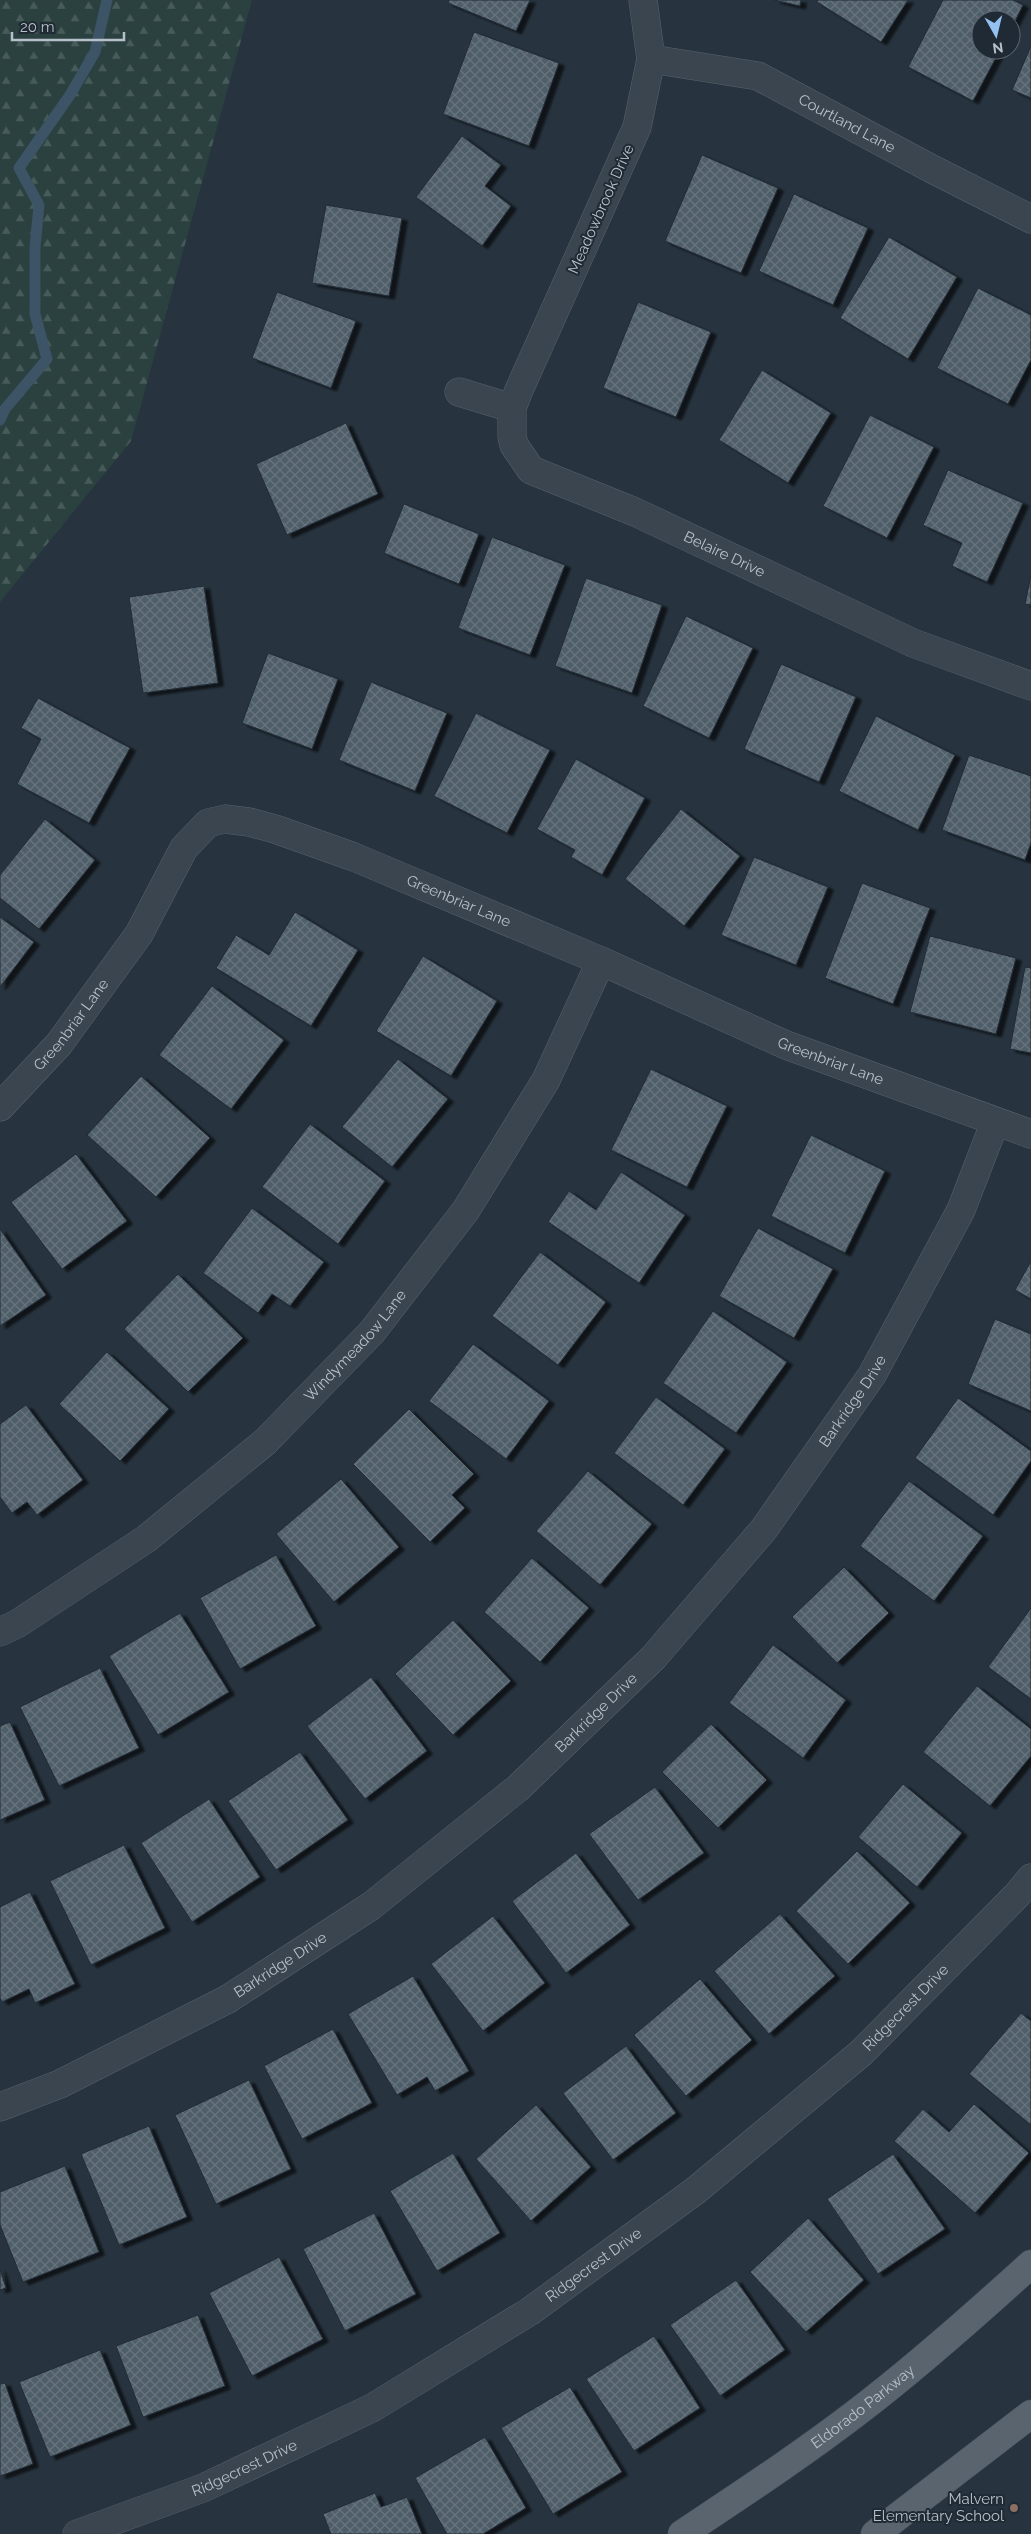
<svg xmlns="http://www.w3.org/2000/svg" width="1031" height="2534" font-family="Raleway,sans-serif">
<defs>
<pattern id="forest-firs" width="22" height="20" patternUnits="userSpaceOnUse" patternTransform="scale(1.25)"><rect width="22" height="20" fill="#2a4140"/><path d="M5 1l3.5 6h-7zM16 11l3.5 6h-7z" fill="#475b5a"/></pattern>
<pattern id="building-cross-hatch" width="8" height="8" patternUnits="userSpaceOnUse" patternTransform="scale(1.25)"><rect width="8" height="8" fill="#505e69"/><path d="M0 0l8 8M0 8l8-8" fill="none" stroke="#67737d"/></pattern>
<filter id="shadow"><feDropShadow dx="5.5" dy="3" stdDeviation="1" flood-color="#0009"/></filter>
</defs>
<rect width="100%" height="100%" fill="#27333e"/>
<!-- forest -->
<polygon fill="url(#forest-firs)" points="0,0 252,0 131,441 0,602"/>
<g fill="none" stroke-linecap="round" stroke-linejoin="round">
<!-- stream -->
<polyline stroke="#3d5366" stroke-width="11" points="0,420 5,409 47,359 35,314 35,247 39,205 19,168 70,95 95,52 107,0"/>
</g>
<!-- building -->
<g fill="url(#building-cross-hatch)" stroke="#212c36" filter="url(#shadow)">
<polygon points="449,0 530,0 516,31 448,3"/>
<polygon points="774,0 801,0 800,6"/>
<polygon points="818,0 908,0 881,42 817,2"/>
<polygon points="943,0 1013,0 1023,5 1011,29 1011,20 981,20 981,50 1000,50 973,101 908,67"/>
<polygon points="474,32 559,63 529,146 443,114"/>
<polygon points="1031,46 1031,98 1012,90"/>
<polygon points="462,136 501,165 485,186 511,206 482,246 416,197"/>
<polygon points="702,155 778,188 741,273 665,241"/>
<polygon points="794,194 868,228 833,305 759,271"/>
<polygon points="326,205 402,218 389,296 312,283"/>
<polygon points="889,237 957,277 908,359 840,318"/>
<polygon points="978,288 1031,315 1031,360 1008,404 937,368"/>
<polygon points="277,292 356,321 331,388 252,358"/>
<polygon points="638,302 711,332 676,417 603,388"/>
<polygon points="762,370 831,413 788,483 719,440"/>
<polygon points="870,415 934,447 887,538 823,506"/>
<polygon points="346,423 378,494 287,535 256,464"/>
<polygon points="948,470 1023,503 987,582 952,566 962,543 923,525"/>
<polygon points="404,504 479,534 459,584 384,553"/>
<polygon points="492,537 565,565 530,655 458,628"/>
<polygon points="1031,575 1031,605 1025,604"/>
<polygon points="586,578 662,605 632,693 555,666"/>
<polygon points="204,586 218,683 143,693 129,597"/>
<polygon points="686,616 753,648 709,738 643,706"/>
<polygon points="268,653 338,679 312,749 242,723"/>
<polygon points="781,664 856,697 819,782 744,749"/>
<polygon points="371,682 447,713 415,791 339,760"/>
<polygon points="38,698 130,748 89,823 17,784 41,739 21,728"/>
<polygon points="476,713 550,750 507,833 434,796"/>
<polygon points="876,716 955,755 918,830 839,791"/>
<polygon points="969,755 1031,776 1031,843 1025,860 942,830"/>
<polygon points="576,759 645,798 602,875 571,857 575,850 537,829"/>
<polygon points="681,809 740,856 684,926 625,879"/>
<polygon points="45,819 95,860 39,929 0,898 0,875"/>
<polygon points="754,857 828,887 796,965 721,935"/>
<polygon points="862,883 930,908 893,1004 825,978"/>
<polygon points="295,912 358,950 311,1026 216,968 236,935 269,955"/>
<polygon points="0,917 34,942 0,987"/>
<polygon points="930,936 1016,958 996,1034 910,1012"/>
<polygon points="423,956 497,1001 451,1076 376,1031"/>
<polygon points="1025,967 1031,968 1031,1053 1010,1049"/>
<polygon points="212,986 284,1040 231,1109 159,1055"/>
<polygon points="398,1059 448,1099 392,1167 342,1127"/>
<polygon points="651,1069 727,1106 687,1187 611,1150"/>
<polygon points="141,1076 210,1138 156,1197 87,1135"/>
<polygon points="310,1124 385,1181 338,1244 262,1187"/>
<polygon points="811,1135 885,1171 845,1253 771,1216"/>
<polygon points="76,1154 127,1221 62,1269 11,1202"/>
<polygon points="621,1172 685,1215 639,1283 548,1222 569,1191 596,1210"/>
<polygon points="252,1208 324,1262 290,1306 272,1294 258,1313 203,1273"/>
<polygon points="758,1228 833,1269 794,1338 719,1296"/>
<polygon points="0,1229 46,1295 0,1326"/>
<polygon points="540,1252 606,1302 558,1365 492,1316"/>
<polygon points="1031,1261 1031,1299 1015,1290"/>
<polygon points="178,1274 243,1338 188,1392 124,1329"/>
<polygon points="713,1311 787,1362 736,1433 663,1383"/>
<polygon points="995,1319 1031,1334 1031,1411 968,1384"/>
<polygon points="473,1344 549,1401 506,1459 429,1401"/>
<polygon points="107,1352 169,1409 120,1461 59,1404"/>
<polygon points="656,1397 725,1449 683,1505 614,1453"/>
<polygon points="958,1398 1031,1451 1031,1461 993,1515 915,1458"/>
<polygon points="26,1405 83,1480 37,1515 27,1502 12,1513 0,1497 0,1424"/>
<polygon points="409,1409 474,1474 452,1495 465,1508 430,1542 353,1464"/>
<polygon points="588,1471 652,1524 600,1585 536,1531"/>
<polygon points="341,1479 399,1547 334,1602 276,1534"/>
<polygon points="909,1481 983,1536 934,1601 860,1546"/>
<polygon points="276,1555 316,1626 240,1669 200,1598"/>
<polygon points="532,1558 589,1608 540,1662 484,1612"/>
<polygon points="844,1567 889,1613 837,1663 792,1617"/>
<polygon points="1031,1608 1031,1699 988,1667"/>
<polygon points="180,1613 229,1692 158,1735 109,1656"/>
<polygon points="453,1620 511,1681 453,1735 395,1674"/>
<polygon points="773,1645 846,1700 803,1758 729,1703"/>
<polygon points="100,1668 139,1748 59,1786 20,1707"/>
<polygon points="371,1677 427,1751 365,1799 307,1726"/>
<polygon points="977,1686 1031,1729 1031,1756 990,1806 923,1752"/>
<polygon points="10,1722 45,1800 0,1820 0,1726"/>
<polygon points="711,1724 767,1780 718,1828 662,1772"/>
<polygon points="300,1752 348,1820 276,1870 228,1801"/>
<polygon points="903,1784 962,1833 917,1887 858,1837"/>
<polygon points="655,1787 704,1853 638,1900 589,1834"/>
<polygon points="209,1799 260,1877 192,1922 141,1843"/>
<polygon points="124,1845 165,1928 91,1965 50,1881"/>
<polygon points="857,1851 910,1903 848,1964 796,1911"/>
<polygon points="576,1853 630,1925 566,1973 512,1901"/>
<polygon points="30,1892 75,1984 35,2003 29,1989 2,2002 0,1998 0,1907"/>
<polygon points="780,1914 835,1976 769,2034 714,1971"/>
<polygon points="493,1916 545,1983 483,2031 431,1964"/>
<polygon points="413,1976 469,2071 435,2091 427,2077 397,2095 348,2014"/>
<polygon points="700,1979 752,2040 686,2096 634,2035"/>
<polygon points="1021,2013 1031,2021 1031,2125 969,2074"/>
<polygon points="333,2029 372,2103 302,2139 264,2066"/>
<polygon points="626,2046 676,2113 613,2160 563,2093"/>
<polygon points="249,2080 291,2169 216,2204 175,2115"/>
<polygon points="974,2104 1029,2153 975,2213 894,2141 923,2109 949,2132"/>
<polygon points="536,2105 591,2167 531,2221 476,2159"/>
<polygon points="149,2126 187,2217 119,2245 81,2154"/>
<polygon points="453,2153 500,2233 437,2271 390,2191"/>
<polygon points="893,2154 945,2229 878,2274 827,2199"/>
<polygon points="65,2166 99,2252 23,2282 0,2225 0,2192"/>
<polygon points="374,2213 416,2294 345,2331 303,2249"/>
<polygon points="808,2218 864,2280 806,2332 750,2272"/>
<polygon points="279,2257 323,2339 252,2376 209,2293"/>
<polygon points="0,2269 6,2288 0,2290"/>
<polygon points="736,2280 785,2350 720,2396 670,2325"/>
<polygon points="198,2315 225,2386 143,2417 116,2346"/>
<polygon points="654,2336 700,2408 634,2451 586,2379"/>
<polygon points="100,2350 131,2425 50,2457 19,2382"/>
<polygon points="5,2383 33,2464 0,2476 0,2384"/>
<polygon points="570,2387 622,2472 553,2514 501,2428"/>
<polygon points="485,2437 526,2508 483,2534 447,2534 415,2478"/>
<polygon points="375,2493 381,2507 407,2497 422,2534 331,2534 323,2514"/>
</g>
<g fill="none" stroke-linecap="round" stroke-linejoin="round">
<defs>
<g id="minor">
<path id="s1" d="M643,0L651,59L637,127L519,390L512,408V436L514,445L531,470L635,512L913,643L1031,686"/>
<path id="s2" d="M651,59L758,76L932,169L1031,219"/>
<polyline points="459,392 512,408"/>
<path id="s3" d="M0,1107L59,1044L139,934L184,848L208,823L225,819L249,822L275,829L354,857L601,961L786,1045L1031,1134"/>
<path id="s4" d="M0,1632L17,1624L146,1539L265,1442L372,1332L466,1210L546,1080L601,961"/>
<path id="s5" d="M0,2107L60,2084L228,1999L371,1906L518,1788L653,1658L764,1529L872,1375L961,1210L995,1122"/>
<path id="s6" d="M77,2534L203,2488L372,2408L529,2312L695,2191L861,2053L1017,1895L1031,1878"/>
</g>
<g id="major">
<path id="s7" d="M682,2534C742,2494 803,2454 860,2410C920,2364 976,2314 1031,2264"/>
<polyline points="875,2534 1031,2414"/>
</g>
</defs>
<!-- minor casing -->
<use href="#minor" stroke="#58636c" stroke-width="29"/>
<!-- major casing -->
<use href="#major" stroke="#444e58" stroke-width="29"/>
<!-- minor -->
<use href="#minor" stroke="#3a454f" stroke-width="28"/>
<!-- major -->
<use href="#major" stroke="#59646e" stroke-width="28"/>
</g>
<!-- markers -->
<circle fill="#8d6e63" stroke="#1f2a34" stroke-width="2" cx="1014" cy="2508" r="5"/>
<g text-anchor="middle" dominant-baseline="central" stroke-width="4" stroke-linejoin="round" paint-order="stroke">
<!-- street labels -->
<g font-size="15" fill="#b7c0c9" stroke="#1f2a34">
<text stroke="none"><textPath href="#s2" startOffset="209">Courtland Lane</textPath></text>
<text transform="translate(601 209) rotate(-66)">Meadowbrook Drive</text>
<text stroke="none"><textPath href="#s1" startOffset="715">Belaire Drive</textPath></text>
<text stroke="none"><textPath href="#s3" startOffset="620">Greenbriar Lane</textPath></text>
<text stroke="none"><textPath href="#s3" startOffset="109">Greenbriar Lane</textPath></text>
<text stroke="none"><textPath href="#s3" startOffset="1025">Greenbriar Lane</textPath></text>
<text stroke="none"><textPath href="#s4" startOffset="459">Windymeadow Lane</textPath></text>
<text stroke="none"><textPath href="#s5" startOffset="1125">Barkridge Drive</textPath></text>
<text stroke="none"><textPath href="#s5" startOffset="720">Barkridge Drive</textPath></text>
<text stroke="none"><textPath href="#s5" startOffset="315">Barkridge Drive</textPath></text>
<text stroke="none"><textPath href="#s6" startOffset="990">Ridgecrest Drive</textPath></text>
<text stroke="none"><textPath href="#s6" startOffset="585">Ridgecrest Drive</textPath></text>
<text stroke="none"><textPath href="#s7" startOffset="221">Eldorado Parkway</textPath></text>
<text stroke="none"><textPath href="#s6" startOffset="180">Ridgecrest Drive</textPath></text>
</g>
<!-- poi labels -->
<g font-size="15" fill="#b7c0c9" stroke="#1f2a34" text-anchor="end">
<text x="1004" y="2499">Malvern<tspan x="1004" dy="17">Elementary School</tspan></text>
</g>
</g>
<!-- north arrow -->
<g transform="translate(996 35) rotate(172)"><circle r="24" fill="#1f2a34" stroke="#5c6670"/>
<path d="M0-4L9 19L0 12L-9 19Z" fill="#93c2f2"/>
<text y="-8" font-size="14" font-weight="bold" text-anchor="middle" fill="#b7c0c9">N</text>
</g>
<!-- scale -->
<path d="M12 32v8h112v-8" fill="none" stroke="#b7c0c9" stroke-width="2.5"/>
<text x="20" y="32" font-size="15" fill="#b7c0c9" stroke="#1f2a34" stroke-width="4" paint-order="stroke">20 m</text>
</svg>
